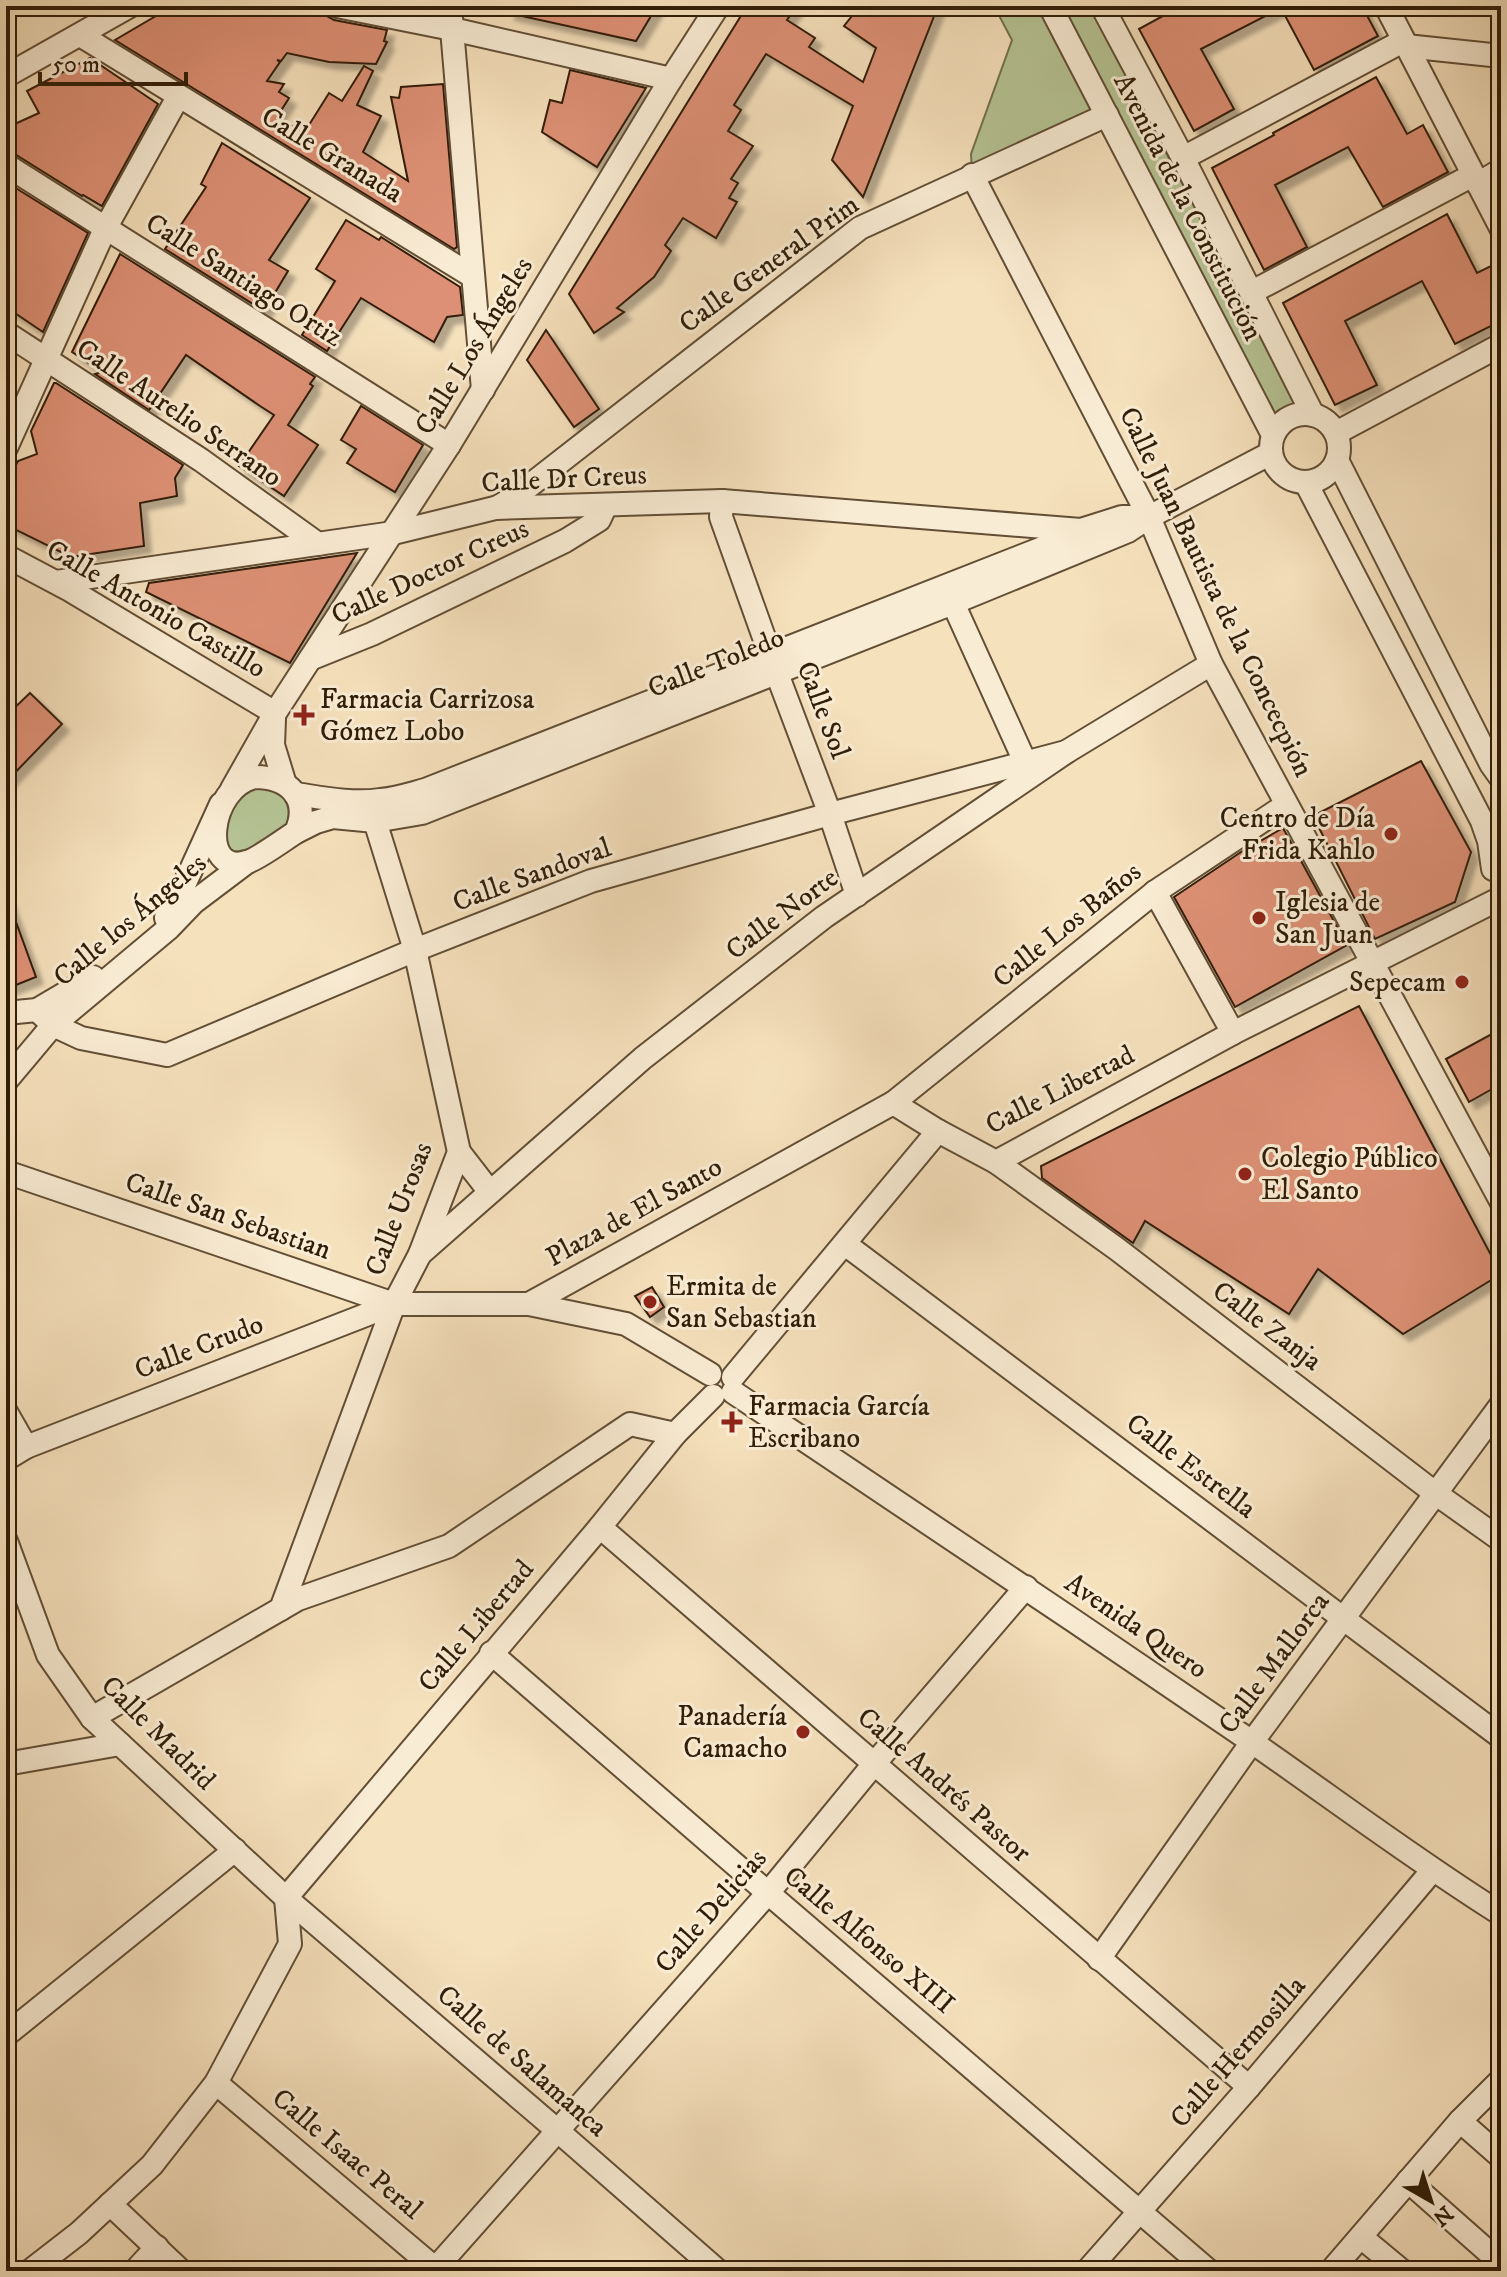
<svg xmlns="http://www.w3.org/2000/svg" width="1507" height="2277" font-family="'IM FELL DW Pica',serif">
<defs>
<filter id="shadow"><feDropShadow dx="7" dy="7" stdDeviation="2" flood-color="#0004"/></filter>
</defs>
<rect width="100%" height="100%" fill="#f6e1bd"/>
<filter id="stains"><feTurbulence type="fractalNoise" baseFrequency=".0025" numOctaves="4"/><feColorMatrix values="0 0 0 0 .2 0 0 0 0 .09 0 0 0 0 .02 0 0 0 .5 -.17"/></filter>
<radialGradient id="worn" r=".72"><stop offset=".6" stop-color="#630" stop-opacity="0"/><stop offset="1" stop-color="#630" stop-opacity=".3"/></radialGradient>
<!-- green -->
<g fill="#b6c495" stroke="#73704e" stroke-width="2">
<polygon points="994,6 1050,6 1107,115 972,175 971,154 1012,40"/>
<polygon points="1062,6 1089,6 1299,405 1288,407 1276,419"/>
<path d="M252,785L280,791C307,829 266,847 234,852L226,846L224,832L230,804Z"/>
</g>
<!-- building -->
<g fill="#dd9074" stroke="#301d08" stroke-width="2" filter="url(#shadow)">
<polygon points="173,6 280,6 312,11 313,7 324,9 327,16 334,20 387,30 384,41 387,42 376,64 329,62 287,53 281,61 277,60 280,62 267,81 284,84 279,92 289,98 277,117 304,133 329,93 342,101 364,66 373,71 357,105 381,116 363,152 408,181 391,97 399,98 401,87 443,84 457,247 454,249 115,40"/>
<polygon points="509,6 657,6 636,41 508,13"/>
<polygon points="747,6 797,6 787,20 815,38 809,47 863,82 876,48 844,26 860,6 938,6 863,197 832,160 853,106 766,54 734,105 741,110 728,131 753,146 731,179 738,183 729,198 737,202 716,238 683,218 665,245 671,251 654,277 617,308 624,312 594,333 569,294"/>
<polygon points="1181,6 1362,6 1378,36 1314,70 1281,8 1201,49 1234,109 1194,131 1139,29"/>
<polygon points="90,58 158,104 102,206 83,195 82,196 13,153 6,151 6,128 39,113 27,91"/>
<polygon points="570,70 646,88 597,167 542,132 550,100 562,103"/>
<polygon points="1376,77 1407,134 1423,125 1448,172 1383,207 1348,147 1275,185 1307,247 1264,270 1212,168 1274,135 1273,133"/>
<polygon points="222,143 310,198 269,260 288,271 264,311 165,249 206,187 201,184"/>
<polygon points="6,182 88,233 43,332 6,307"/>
<polygon points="1447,214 1477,273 1495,264 1501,275 1501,321 1455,344 1422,281 1345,321 1377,385 1335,405 1283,303"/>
<polygon points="346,220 379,240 381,237 460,287 463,315 447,317 434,342 361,298 327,351 302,335 335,281 316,269"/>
<polygon points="120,254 315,377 310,384 313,386 288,425 318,445 284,496 239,466 274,415 260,406 186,355 149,410 95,374 102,372 72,352"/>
<polygon points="546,330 599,409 574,427 527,360"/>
<polygon points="54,383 56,383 183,465 175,478 177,496 140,503 144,546 71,557 6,525 6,484 18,461 37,454 31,431"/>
<polygon points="361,406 423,445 395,492 347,463 356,449 341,440"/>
<polygon points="357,553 290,663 146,592 149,583"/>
<polygon points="30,693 62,724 6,782 6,716"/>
<polygon points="1421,761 1471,852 1455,902 1375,939 1313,816"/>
<polygon points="1283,828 1347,945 1235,1007 1174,897 1241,852"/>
<polygon points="6,900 8,900 36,977 6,989"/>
<polygon points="1359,1006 1501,1274 1403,1334 1318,1269 1289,1314 1145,1221 1133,1243 1042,1178 1041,1166"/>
<polygon points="1501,1029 1501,1084 1469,1102 1446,1059"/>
<polygon points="652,1287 664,1307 650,1317 635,1296"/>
</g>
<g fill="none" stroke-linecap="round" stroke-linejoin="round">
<defs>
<g id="minor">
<polyline points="337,6 452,29 671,79"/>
<polyline points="450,6 483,390"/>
<polyline points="1050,6 1273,435"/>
<polyline points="1102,6 1183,158 1313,415"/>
<polyline points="1386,6 1501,228"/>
<polyline points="80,35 472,276"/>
<polyline points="1406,46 1501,56"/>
<polyline points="6,76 130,6"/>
<polyline points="1183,158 1403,41"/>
<polyline points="6,165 449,445"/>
<polyline points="972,175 1149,517 1211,664 1501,1201"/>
<polyline points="1478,184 1501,170"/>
<polyline points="1252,292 1473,175"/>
<polyline points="6,333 201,460 318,544"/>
<circle cx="1305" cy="448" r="34"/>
<polyline points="1336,433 1501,345"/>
<polyline points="6,448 105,229 178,97"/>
<polyline points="1337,460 1491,764 1501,778"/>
<polyline points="1306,483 1482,821 1489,841 1493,869"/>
<polyline points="722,501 721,517 776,671 830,814 857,895"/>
<polyline points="496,508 515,497 860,228 1107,115"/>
<polyline points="6,556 70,590 275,713"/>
<polyline points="56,582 393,533 495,508 722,501 1081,530"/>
<polyline points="953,603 1026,764"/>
<polyline points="310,659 372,634 565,541 599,520 606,505"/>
<polyline points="274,719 273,745 284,781"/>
<path d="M255,777C288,777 311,798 296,832C285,839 258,859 247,862C199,877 208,787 255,777Z"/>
<polyline points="232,789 275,713 449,445 671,79 718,6"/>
<path d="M295,794C323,798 352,804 380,800C395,799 410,794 425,790L1040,549L1081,530L1122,517H1148"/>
<polyline points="296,832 316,822 333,817 375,821 422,813 953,603 1128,531 1149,517 1271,453"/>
<polyline points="1155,892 1233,1033"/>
<polyline points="166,918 175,905 221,804"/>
<polyline points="37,1010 53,1025 81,1038 167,1055 415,950 591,881 830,814 1066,752"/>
<polyline points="6,1013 37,1010 93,977"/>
<polyline points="6,1081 53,1025 169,928 194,902 247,862"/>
<polyline points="893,1103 1155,892 1286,805"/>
<polyline points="459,1152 490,1192"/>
<polyline points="996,1162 1117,1249 1435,1493 1501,1540"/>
<polyline points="6,1172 394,1304 529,1304"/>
<polyline points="845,1244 1501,1737"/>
<polyline points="420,1254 643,1058 824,917 1066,752 1211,664"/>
<polyline points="710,1374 626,1324 529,1304 893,1103 938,1131"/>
<polyline points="733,1377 938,1131 996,1162 1233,1033 1495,901"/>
<path d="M733,1392C901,1504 1069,1617 1236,1731C1325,1792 1410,1857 1501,1914"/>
<polyline points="6,1412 26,1447"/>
<polyline points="6,1459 26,1447 394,1304"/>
<polyline points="600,1527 1249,2087"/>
<polyline points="6,1541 48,1655 92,1718 286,1898 558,2131 718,2271"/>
<polyline points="281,1609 394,1304 420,1254 459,1152 415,950 375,821"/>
<polyline points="491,1653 768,1893 1209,2271"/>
<polyline points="92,1718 298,1599 449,1546 630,1424 675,1434"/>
<polyline points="6,1764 120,1744"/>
<polyline points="286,1898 600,1527 675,1434 713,1396"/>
<polyline points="1099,1959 1252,1742 1501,1405"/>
<polyline points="6,2035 235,1850"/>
<polyline points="216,2083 438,2271"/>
<polyline points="1460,2121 1501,2157"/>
<polyline points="1408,2181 1501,2263"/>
<polyline points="110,2204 181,2271"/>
<polyline points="1361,2237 1402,2271"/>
<polyline points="435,2269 768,1893 874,1764 1026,1587"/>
<polyline points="30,2271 79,2233 152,2165 216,2083 290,1944 286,1898"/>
<polyline points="135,2271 157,2247"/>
<polyline points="1087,2271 1249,2087 1432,1871"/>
<polyline points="1331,2271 1460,2121 1501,2080"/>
</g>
</defs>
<!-- minor casing -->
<use href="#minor" stroke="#624e35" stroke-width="26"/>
<!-- minor -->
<use href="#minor" stroke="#f9ecd4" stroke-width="22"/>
</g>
<!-- markers -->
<g fill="#8f2418" stroke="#f9ecd4" stroke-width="3">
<path d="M300 703h8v8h8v8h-8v8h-8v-8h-8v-8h8z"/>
<circle cx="1391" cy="834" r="8"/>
<circle cx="1259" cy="918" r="8"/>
<circle cx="1462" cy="982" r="8"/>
<circle cx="1245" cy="1174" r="8"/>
<circle cx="650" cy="1302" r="8"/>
<path d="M728 1410h8v8h8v8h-8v8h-8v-8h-8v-8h8z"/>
<circle cx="803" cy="1732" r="8"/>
</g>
<g text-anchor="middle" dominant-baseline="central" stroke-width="6" stroke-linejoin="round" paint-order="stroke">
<!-- street labels -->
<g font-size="28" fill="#301d08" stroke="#f9ecd4">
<text transform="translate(332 155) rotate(31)">Calle Granada</text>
<text transform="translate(1188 207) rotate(63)">Avenida de la Constitución</text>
<text transform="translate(769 264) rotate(-36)">Calle General Prim</text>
<text transform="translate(244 280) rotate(32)">Calle Santiago Ortiz</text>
<text transform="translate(474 346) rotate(-59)">Calle Los Ángeles</text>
<text transform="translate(179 413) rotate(34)">Calle Aurelio Serrano</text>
<text transform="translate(564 479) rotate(-3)">Calle Dr Creus</text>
<text transform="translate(430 572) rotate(-25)">Calle Doctor Creus</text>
<text transform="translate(1216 592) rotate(64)">Calle Juan Bautista de la Concecpión</text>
<text transform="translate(156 609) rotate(30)">Calle Antonio Castillo</text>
<text transform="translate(716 663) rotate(-22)">Calle Toledo</text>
<text transform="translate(823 710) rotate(69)">Calle Sol</text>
<text transform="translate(532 875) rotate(-20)">Calle Sandoval</text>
<text transform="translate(782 914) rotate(-37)">Calle Norte</text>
<text transform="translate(130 920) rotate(-40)">Calle los Ángeles</text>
<text transform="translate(1067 925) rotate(-39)">Calle Los Baños</text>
<text transform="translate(1060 1090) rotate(-27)">Calle Libertad</text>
<text transform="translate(399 1209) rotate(-69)">Calle Urosas</text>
<text transform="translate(634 1212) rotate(-29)">Plaza de El Santo</text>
<text transform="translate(228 1216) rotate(19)">Calle San Sebastian</text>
<text transform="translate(1267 1326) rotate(37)">Calle Zanja</text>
<text transform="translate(199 1347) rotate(-21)">Calle Crudo</text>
<text transform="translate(1191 1466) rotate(37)">Calle Estrella</text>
<text transform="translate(476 1626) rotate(-50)">Calle Libertad</text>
<text transform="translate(1136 1626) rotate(34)">Avenida Quero</text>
<text transform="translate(1274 1663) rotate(-54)">Calle Mallorca</text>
<text transform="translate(158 1733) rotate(45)">Calle Madrid</text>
<text transform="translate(944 1785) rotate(41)">Calle Andrés Pastor</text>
<text transform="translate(711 1911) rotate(-49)">Calle Delicias</text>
<text transform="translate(869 1940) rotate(40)">Calle Alfonso XIII</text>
<text transform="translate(1238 2052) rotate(-49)">Calle Hermosilla</text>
<text transform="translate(522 2061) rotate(41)">Calle de Salamanca</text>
<text transform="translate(347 2154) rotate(40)">Calle Isaac Peral</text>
</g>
<!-- poi labels -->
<g font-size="28" fill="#301d08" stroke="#f9ecd4" text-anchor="start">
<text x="320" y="699">Farmacia Carrizosa<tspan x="320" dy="32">Gómez Lobo</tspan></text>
<text x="1375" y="818" text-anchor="end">Centro de Día<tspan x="1375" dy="32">Frida Kahlo</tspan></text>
<text x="1275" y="902">Iglesia de<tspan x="1275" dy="32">San Juan</tspan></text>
<text x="1446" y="982" text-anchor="end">Sepecam</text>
<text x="1261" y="1158">Colegio Público<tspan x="1261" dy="32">El Santo</tspan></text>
<text x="666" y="1286">Ermita de<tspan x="666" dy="32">San Sebastian</tspan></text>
<text x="748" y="1406">Farmacia García<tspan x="748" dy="32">Escribano</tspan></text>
<text x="787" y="1716" text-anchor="end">Panadería<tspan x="787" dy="32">Camacho</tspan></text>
</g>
</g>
<!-- margin -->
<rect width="1507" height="2277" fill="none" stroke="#f6e1bd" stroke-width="32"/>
<rect x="8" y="8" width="1491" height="2261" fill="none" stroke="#301d08" stroke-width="4"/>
<rect x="16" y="16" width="1475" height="2245" fill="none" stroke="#301d08" stroke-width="2"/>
<!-- north arrow -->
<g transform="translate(1431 2201) rotate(141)" stroke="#f9ecd4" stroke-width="6" paint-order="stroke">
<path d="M0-6L14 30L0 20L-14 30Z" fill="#301d08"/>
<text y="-12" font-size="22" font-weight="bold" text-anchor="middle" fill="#301d08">N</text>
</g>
<!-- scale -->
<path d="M40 72v12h146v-12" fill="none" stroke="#301d08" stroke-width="4"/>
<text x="52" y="72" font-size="24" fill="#301d08" stroke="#f9ecd4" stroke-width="6" paint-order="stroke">50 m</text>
<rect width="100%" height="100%" filter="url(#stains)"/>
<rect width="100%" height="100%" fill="url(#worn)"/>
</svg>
